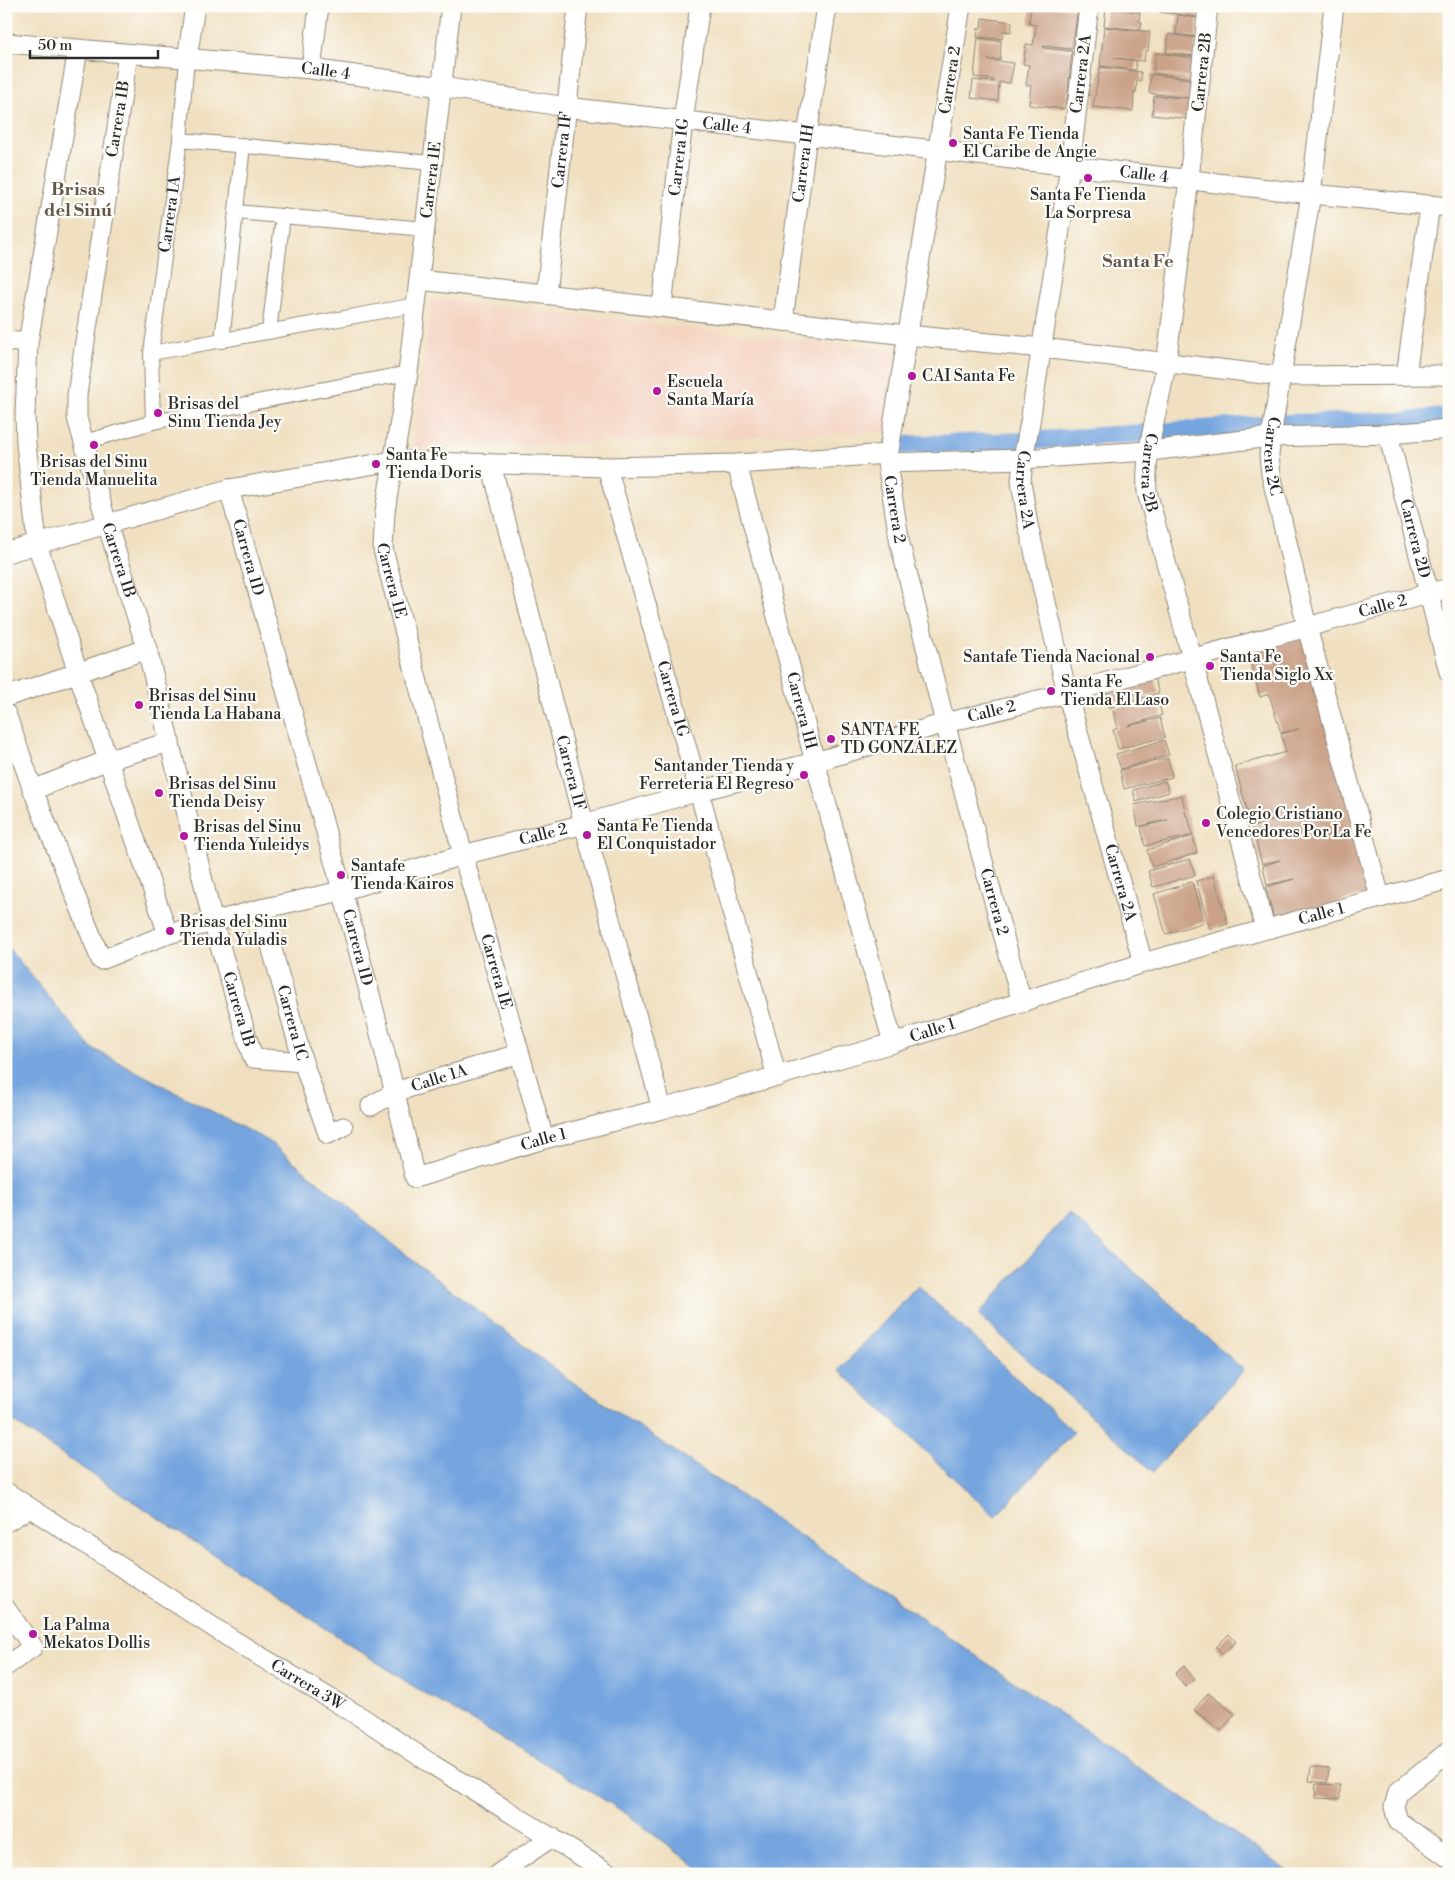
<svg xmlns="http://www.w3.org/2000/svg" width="1455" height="1880" font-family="'Libre Bodoni',serif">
<rect width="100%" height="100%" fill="#fdfcf7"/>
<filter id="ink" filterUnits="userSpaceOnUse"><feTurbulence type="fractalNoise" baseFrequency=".02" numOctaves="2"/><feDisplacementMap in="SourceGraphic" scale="10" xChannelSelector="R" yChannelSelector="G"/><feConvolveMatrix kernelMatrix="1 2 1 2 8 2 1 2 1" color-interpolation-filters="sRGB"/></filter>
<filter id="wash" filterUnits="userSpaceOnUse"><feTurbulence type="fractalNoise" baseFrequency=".0096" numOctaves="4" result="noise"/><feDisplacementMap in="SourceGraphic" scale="20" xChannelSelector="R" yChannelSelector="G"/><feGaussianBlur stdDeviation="1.12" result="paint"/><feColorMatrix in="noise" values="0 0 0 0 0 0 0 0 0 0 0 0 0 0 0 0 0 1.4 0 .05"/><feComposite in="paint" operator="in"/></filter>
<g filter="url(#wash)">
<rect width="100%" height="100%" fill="#f0e0c1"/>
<!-- built -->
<polygon fill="#f4d3c1" points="431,299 898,351 889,432 414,449"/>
<!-- water -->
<g fill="#75a5df" stroke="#506885">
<polygon points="6,945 90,1047 270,1142 416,1263 565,1377 901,1604 1293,1874 705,1874 627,1814 564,1775 419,1690 31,1434 6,1416"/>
<polygon points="1069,1213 1244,1370 1153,1472 978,1315"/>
<polygon points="918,1286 1074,1432 995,1517 839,1370"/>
</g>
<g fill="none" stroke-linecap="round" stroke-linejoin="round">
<!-- canal -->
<polyline stroke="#75a5df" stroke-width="18" points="894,445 1027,441 1287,423 1407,421 1449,416"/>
</g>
<g id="blocks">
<!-- building -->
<g fill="#cba289">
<polygon points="1031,6 1052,6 1078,9 1072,49 1043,46 1044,48 1072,51 1067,100 1066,100 1064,109 1029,105 1031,85 1026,85 1029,65 1023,64 1026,44 1033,45 1036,25 1029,24"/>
<polygon points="1114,6 1143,6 1142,11"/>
<polygon points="1161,6 1199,6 1197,17 1160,12"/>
<polygon points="1106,8 1140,12 1139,21 1142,22 1140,30 1104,26"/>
<polygon points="1178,15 1198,18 1196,37 1176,34"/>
<polygon points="982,18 1012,22 1011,32 1003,31 1002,39 977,37 978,28 981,28"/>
<polygon points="1104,27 1150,32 1148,51 1145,51 1144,61 1114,58 1136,61 1136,70 1100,66"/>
<polygon points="1169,34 1196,38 1194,56 1166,53"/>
<polygon points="978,38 1001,41 1000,60 988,60 1014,63 1010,83 999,82 998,101 971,98 973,80 994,82 994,80 974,77"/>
<polygon points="1156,53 1195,58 1193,78 1153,73"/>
<polygon points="1100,67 1141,72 1141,81 1137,81 1136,92 1134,92 1133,111 1093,107"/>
<polygon points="1151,74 1195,80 1191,119 1152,115 1154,96 1188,98 1149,93"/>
<polygon points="1448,334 1449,334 1449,351 1445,351"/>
<polygon points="1308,636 1378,891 1274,920 1266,887 1294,879 1267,885 1263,866 1280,860 1262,864 1252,827 1277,819 1251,825 1235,766 1286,752 1281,734 1299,729 1281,733 1269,694 1260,697 1248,653"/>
<polygon points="1154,678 1159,693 1110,707 1106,691"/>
<polygon points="1157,697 1162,715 1127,726 1160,718 1165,737 1118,749 1113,730 1118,728 1113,710"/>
<polygon points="1164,740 1169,755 1121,769 1116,754"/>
<polygon points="1168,758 1172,777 1124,789 1120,770"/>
<polygon points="1165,781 1169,792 1136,802 1133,790"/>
<polygon points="1182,795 1186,816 1188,816 1193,835 1145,846 1141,827 1168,820 1138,826 1134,805"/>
<polygon points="1193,836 1197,853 1152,867 1147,850"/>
<polygon points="1190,859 1195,875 1153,887 1148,871"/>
<polygon points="1214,876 1228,924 1210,929 1196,881"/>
<polygon points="1192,882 1205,922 1166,934 1154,894"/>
<polygon points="1229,1634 1236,1642 1222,1654 1216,1647"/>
<polygon points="1184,1666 1195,1679 1185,1687 1175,1674"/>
<polygon points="1208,1693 1235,1714 1221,1731 1194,1710"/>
<polygon points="1311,1767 1329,1769 1327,1783 1309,1781"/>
<polygon points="1316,1784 1340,1785 1340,1799 1315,1798"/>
</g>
</g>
</g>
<g filter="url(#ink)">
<use href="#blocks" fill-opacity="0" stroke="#8e8676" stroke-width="1"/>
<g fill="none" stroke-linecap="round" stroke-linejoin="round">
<defs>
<g id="pedestrian">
<polyline points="180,140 433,163"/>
<polyline points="236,212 425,229"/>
<polyline points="269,332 283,216"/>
<polyline points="222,341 243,145"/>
<polyline points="151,353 416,305"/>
<path id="s1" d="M153,422L151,353L180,140L187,59"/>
<polyline points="85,442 153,422 408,373"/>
</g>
<g id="minor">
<path id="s2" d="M451,6L408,373L385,511L383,549L463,855L544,1139"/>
<path id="s3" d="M961,6L887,463L900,544L945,723L1022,1003"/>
<path id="s4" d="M1089,6L1070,166L1030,422L1023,459L1021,481L1028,525L1067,693L1143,963"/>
<path id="s5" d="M1208,6C1196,124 1182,240 1167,357C1161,403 1144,446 1147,492L1265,928"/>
<path id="s6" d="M1334,6L1311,194L1271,437L1269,455L1271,474L1307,627L1380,897"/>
<path id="s7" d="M6,43L311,69L442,87L566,107L1311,194L1449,207"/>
<polyline points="78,49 28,343 25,414 26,443 37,544 78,673 168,934"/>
<path id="s8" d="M128,54L77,395V418L107,524L147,649L213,922L253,1058L303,1062"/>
<polyline points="187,59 195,6"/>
<polyline points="311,69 319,6"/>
<polyline points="419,280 907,335 1042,348 1280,376 1449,375"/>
<path id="s9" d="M546,294L578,6"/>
<path id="s10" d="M662,307L683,121L700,6"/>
<path id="s11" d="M783,321L807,135L827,6"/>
<polyline points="6,341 28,343"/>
<polyline points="1406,375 1430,205"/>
<path id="s12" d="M1388,434L1449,672"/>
<polyline points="887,463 1023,459 1149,451 1271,437 1388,434 1449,429"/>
<path id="s13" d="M491,464L584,824L662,1109"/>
<path id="s14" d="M737,464L815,762L893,1043"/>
<path id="s15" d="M607,467L699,791L777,1077"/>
<path id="s16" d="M229,489C293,718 362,946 415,1178L544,1139L662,1109L893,1043L1143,963L1449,879"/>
<polyline points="6,553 229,489 393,461 607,467 737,464 888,454"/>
<polyline points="6,697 147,649"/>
<path id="s17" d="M6,714L33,790L101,960L168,934L261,909L341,891L463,855L584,824L699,791L815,762L945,723L1067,693L1449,588"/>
<polyline points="33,790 108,760 170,742"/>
<path id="s18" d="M261,909L303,1062L328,1134L343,1127"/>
<path id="s19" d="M371,1106L395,1092L508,1057"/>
<path id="s20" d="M6,1492L233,1640L364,1719L433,1765L610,1874"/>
<polyline points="6,1522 30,1508"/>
<polyline points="6,1609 33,1647 6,1666"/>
<polyline points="1449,1751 1398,1792 1394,1807 1398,1821 1449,1858"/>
<polyline points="498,1874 552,1837"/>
</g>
</defs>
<!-- pedestrian casing -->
<use href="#pedestrian" stroke="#8e8676" stroke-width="16"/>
<!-- minor casing -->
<use href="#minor" stroke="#8e8676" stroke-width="21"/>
<!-- pedestrian -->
<use href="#pedestrian" stroke="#fff" stroke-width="14"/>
<!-- minor -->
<use href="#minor" stroke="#fff" stroke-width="19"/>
</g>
</g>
<!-- markers -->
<g fill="#b5179e" stroke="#fdfcf7" stroke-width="2">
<circle cx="953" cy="143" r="5"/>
<circle cx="1088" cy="178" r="5"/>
<circle cx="912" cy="376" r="5"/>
<circle cx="657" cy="391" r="5"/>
<circle cx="158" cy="413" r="5"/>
<circle cx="94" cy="445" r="5"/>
<circle cx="376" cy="464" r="5"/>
<circle cx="1150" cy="657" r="5"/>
<circle cx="1210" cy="666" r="5"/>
<circle cx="1051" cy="691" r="5"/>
<circle cx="139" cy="705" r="5"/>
<circle cx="831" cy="739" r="5"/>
<circle cx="804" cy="775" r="5"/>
<circle cx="159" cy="793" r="5"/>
<circle cx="1206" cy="823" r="5"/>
<circle cx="587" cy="835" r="5"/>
<circle cx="184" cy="836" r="5"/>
<circle cx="341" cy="875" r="5"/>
<circle cx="170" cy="931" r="5"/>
<circle cx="33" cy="1634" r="5"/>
</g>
<g text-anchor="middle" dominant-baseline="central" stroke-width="4.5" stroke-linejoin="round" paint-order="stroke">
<!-- street labels -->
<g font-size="16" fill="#2b2b2b" stroke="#fdfcf7">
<text stroke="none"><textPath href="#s7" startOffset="321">Calle 4</textPath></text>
<text transform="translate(1202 72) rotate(-84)">Carrera 2B</text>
<text transform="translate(1081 74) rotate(-83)">Carrera 2A</text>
<text transform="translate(950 80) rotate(-81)">Carrera 2</text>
<text transform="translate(118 119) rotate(-81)">Carrera 1B</text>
<text stroke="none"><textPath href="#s7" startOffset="726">Calle 4</textPath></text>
<text stroke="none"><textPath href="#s9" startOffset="145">Carrera 1F</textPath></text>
<text stroke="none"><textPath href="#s10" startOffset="151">Carrera 1G</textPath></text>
<text stroke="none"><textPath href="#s11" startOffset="159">Carrera 1H</textPath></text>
<text stroke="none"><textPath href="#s7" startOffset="1146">Calle 4</textPath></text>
<text transform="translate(431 180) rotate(-83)">Carrera 1E</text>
<text stroke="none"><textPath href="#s1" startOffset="209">Carrera 1A</textPath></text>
<text stroke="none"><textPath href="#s6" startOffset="455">Carrera 2C</textPath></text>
<text stroke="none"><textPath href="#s5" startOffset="471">Carrera 2B</textPath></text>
<text stroke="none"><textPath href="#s4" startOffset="489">Carrera 2A</textPath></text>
<text stroke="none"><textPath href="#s3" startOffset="510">Carrera 2</textPath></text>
<text stroke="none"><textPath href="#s12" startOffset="108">Carrera 2D</textPath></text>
<text stroke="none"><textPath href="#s16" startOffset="71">Carrera 1D</textPath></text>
<text stroke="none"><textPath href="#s8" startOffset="516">Carrera 1B</textPath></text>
<text stroke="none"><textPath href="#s2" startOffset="580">Carrera 1E</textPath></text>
<text stroke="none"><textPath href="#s17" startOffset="1594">Calle 2</textPath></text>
<text stroke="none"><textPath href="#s15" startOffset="241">Carrera 1G</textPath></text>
<text stroke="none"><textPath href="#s14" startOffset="255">Carrera 1H</textPath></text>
<text stroke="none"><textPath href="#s17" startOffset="1189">Calle 2</textPath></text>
<text stroke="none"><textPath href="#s13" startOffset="319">Carrera 1F</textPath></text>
<text stroke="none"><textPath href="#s17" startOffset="724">Calle 2</textPath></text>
<text stroke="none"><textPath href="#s4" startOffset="894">Carrera 2A</textPath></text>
<text stroke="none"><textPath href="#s3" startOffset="915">Carrera 2</textPath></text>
<text stroke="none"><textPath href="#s16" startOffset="1658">Calle 1</textPath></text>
<text stroke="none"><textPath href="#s16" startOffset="476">Carrera 1D</textPath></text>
<text stroke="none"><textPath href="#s2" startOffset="985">Carrera 1E</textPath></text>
<text stroke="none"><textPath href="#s8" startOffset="981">Carrera 1B</textPath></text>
<text stroke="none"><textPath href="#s18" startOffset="118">Carrera 1C</textPath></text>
<text stroke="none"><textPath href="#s16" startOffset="1252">Calle 1</textPath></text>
<text stroke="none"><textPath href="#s19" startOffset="74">Calle 1A</textPath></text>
<text stroke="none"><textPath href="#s16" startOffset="848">Calle 1</textPath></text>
<text stroke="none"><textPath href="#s20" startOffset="358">Carrera 3W</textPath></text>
</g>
<!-- poi labels -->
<g font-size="16" fill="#2b2b2b" stroke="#fdfcf7" text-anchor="start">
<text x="963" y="134">Santa Fe Tienda<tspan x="963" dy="18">El Caribe de Angie</tspan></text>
<text x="1088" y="195" text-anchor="middle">Santa Fe Tienda<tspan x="1088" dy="18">La Sorpresa</tspan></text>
<text x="922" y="376">CAI Santa Fe</text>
<text x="667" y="382">Escuela<tspan x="667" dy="18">Santa María</tspan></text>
<text x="168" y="404">Brisas del<tspan x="168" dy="18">Sinu Tienda Jey</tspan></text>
<text x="386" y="455">Santa Fe<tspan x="386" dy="18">Tienda Doris</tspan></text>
<text x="94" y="462" text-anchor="middle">Brisas del Sinu<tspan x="94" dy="18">Tienda Manuelita</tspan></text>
<text x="1140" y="657" text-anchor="end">Santafe Tienda Nacional</text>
<text x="1220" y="657">Santa Fe<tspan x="1220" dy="18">Tienda Siglo Xx</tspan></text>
<text x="1061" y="682">Santa Fe<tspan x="1061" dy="18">Tienda El Laso</tspan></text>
<text x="149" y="696">Brisas del Sinu<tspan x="149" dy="18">Tienda La Habana</tspan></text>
<text x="841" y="730">SANTA FE<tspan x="841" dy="18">TD GONZÁLEZ</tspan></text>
<text x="794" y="766" text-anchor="end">Santander Tienda y<tspan x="794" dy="18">Ferreteria El Regreso</tspan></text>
<text x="169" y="784">Brisas del Sinu<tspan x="169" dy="18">Tienda Deisy</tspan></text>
<text x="1216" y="814">Colegio Cristiano<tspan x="1216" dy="18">Vencedores Por La Fe</tspan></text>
<text x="597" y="826">Santa Fe Tienda<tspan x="597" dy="18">El Conquistador</tspan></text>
<text x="194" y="827">Brisas del Sinu<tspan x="194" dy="18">Tienda Yuleidys</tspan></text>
<text x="351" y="866">Santafe<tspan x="351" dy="18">Tienda Kairos</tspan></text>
<text x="180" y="922">Brisas del Sinu<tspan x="180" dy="18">Tienda Yuladis</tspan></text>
<text x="43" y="1625">La Palma<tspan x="43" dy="18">Mekatos Dollis</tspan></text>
</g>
<!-- neighbourhood labels -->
<g font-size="18" font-weight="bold" fill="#63554c" stroke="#fdfcf7">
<text x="78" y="189">Brisas<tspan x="78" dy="21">del Sinú</tspan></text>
<text x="1138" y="261">Santa Fe</text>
</g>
</g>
<!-- margin -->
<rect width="1455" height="1880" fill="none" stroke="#fdfcf7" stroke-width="25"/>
<!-- scale -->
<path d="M30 50v8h128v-8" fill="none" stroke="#2b2b2b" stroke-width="2.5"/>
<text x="38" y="50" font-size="15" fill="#2b2b2b" stroke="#fdfcf7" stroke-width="4" paint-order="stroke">50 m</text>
</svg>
